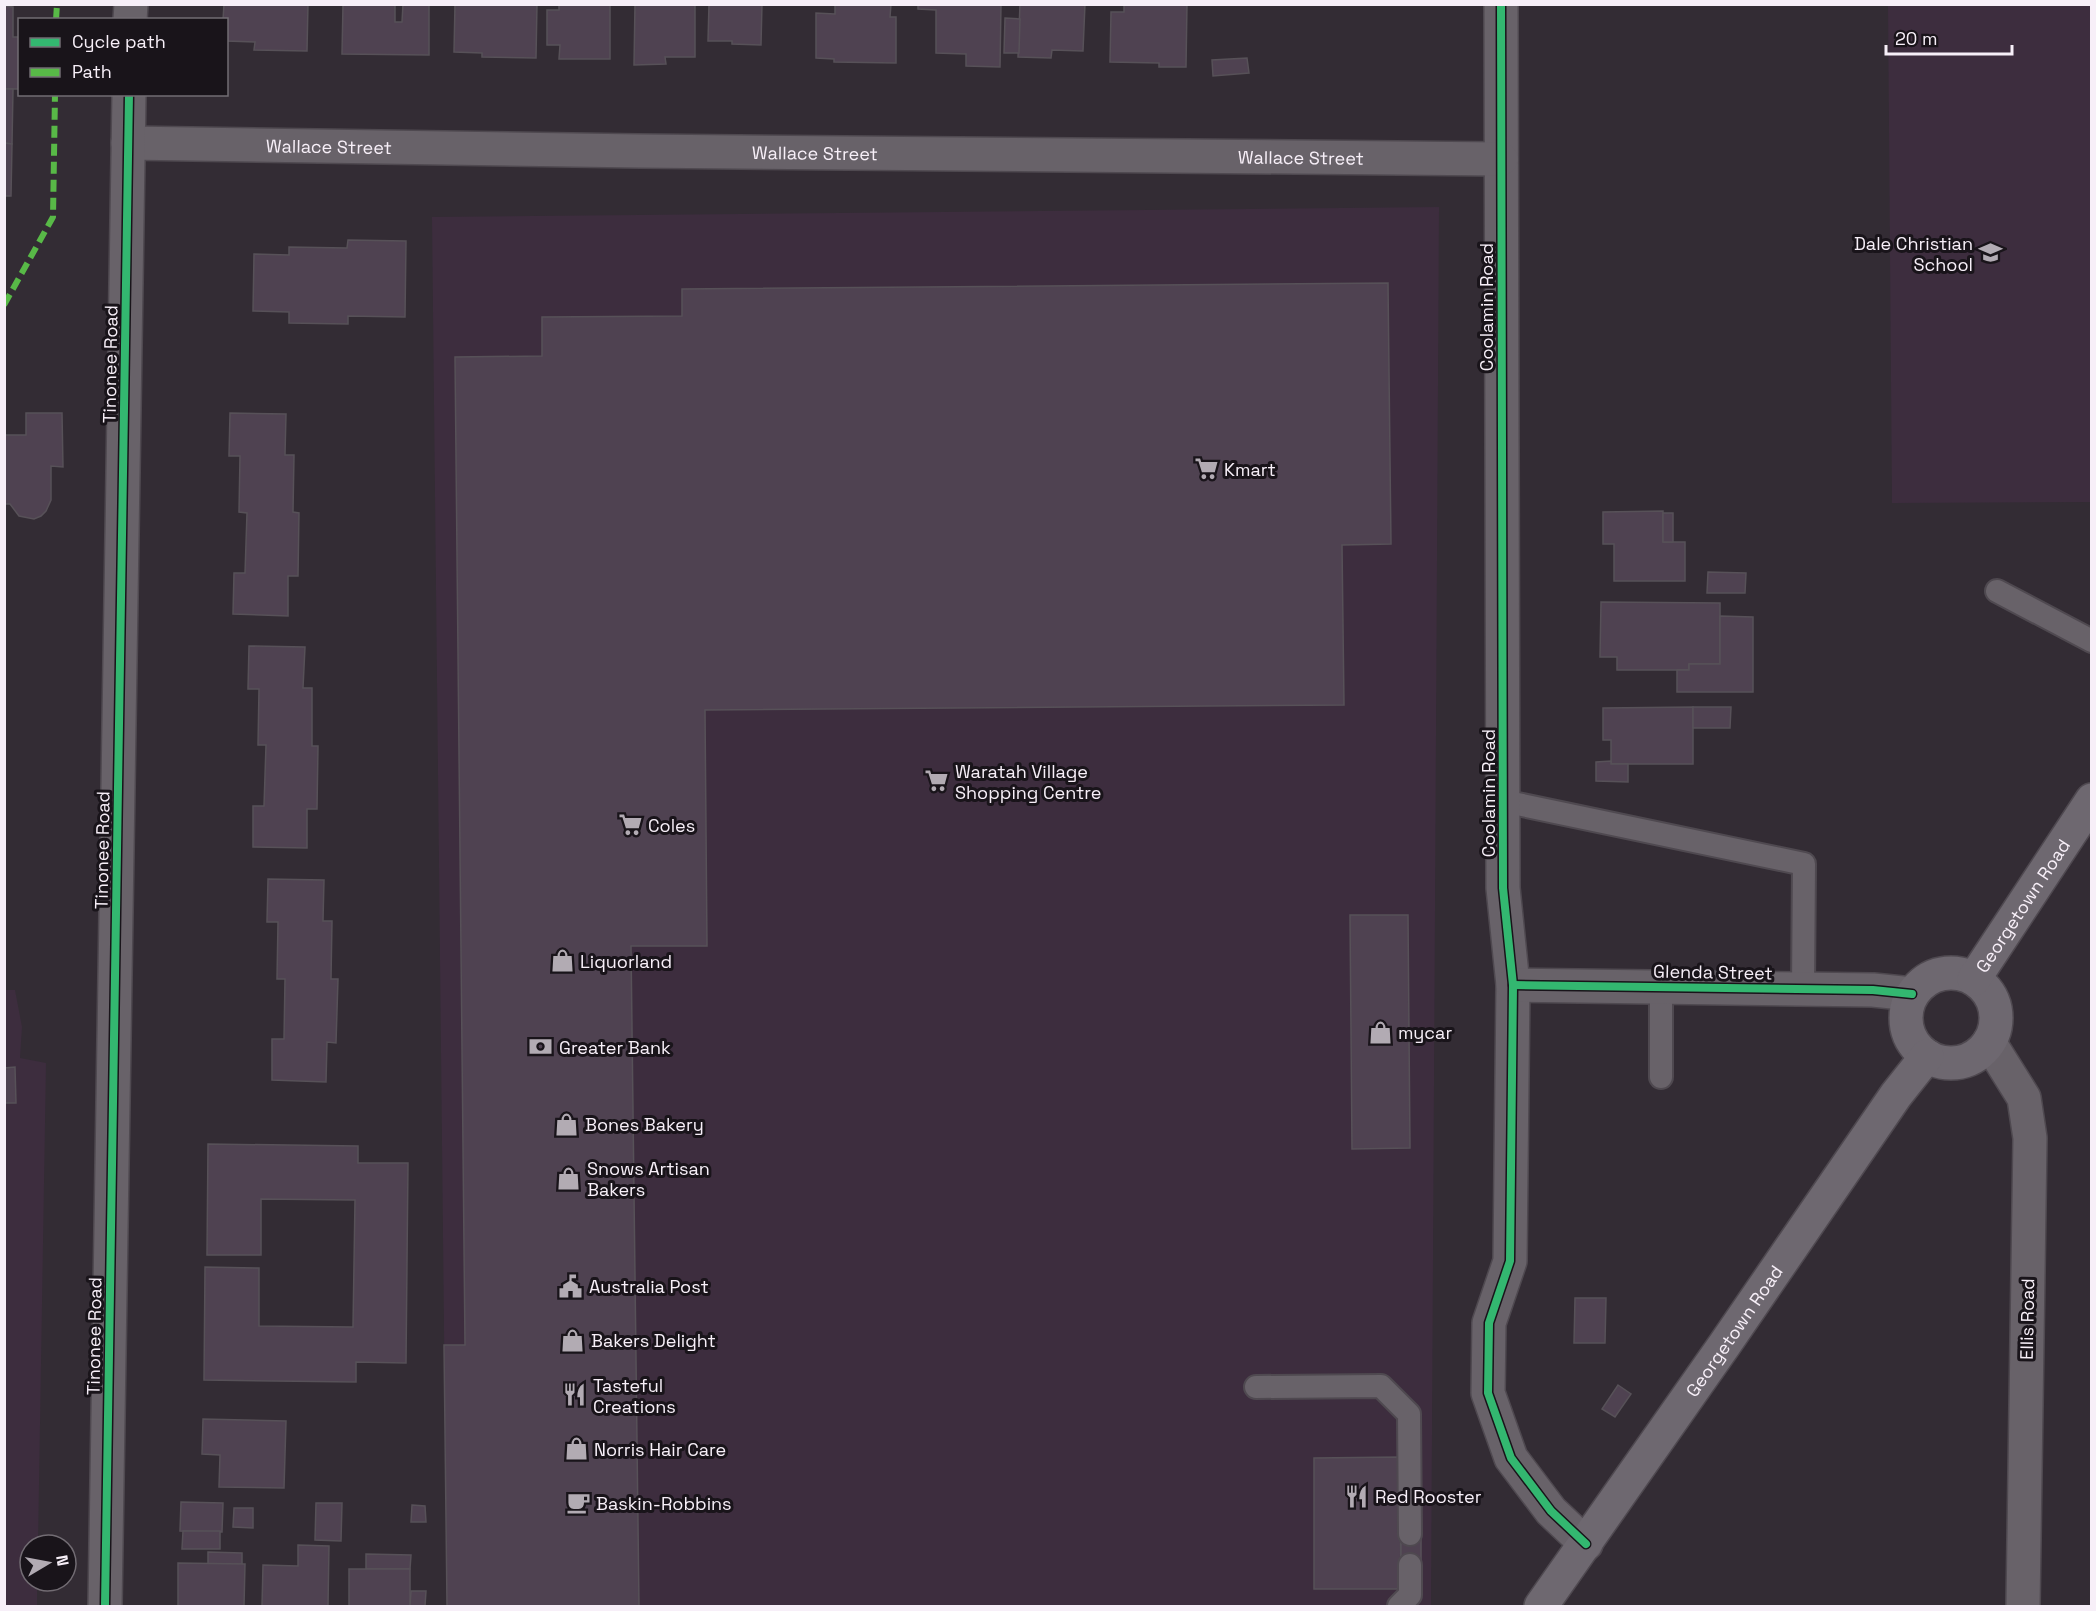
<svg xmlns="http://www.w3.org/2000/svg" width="2096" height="1611" font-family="'Space Grotesk',sans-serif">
<rect width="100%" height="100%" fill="#332c34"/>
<!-- built -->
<g fill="#3d2d3e">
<polygon points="1888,5 2091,5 2091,502 1892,503"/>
<polygon points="1439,207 1431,1606 447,1606 432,217"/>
<polygon points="5,990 15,990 22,1027 20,1058 46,1063 38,1545 30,1545 30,1581 37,1581 37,1606 5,1606"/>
</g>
<!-- building -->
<g fill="#4f4251" stroke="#575158" stroke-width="1.5">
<polygon points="224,4 308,4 307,51 254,50 255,42 226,41 226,20 223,20"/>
<polygon points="343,4 395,4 395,22 402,22 403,4 429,5 429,55 342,54"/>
<polygon points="455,4 537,4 536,58 482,57 482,53 454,52"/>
<polygon points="559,4 610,4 610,59 559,59 560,45 547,45 547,10 559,10"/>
<polygon points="635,4 695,4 695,57 665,57 666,64 634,65"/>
<polygon points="709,4 762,4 761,45 732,44 732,41 708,41"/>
<polygon points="835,4 891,4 890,17 896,17 896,63 834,62 834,59 816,58 816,13 835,14"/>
<polygon points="918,4 1001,4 1000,67 966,66 966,54 936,53 936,10 918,9"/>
<polygon points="1020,4 1085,4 1083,51 1052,50 1051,58 1018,57"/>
<polygon points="1124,4 1187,4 1186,67 1159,67 1159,63 1110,62 1111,12 1124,12"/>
<polygon points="4,6 13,7 13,37 20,37 20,89 4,89"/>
<polygon points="1005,18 1020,19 1019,53 1004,53"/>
<polygon points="1247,58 1249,73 1213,76 1212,60"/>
<polygon points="4,89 13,89 12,144 4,143"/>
<polygon points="4,143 12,144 11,196 4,196"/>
<polygon points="348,240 406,241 405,317 348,316 348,324 289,323 289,312 253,311 254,254 289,255 289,247 347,248"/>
<polygon points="1388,283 1391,544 1342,545 1344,705 705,710 707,946 631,946 639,1606 447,1606 444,1345 465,1345 455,357 542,356 542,317 682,316 682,289"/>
<polygon points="26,413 62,413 63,467 51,466 51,500 46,511 41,516 34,519 19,516 10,504 4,504 4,435 26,435"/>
<polygon points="230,413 286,414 285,455 294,455 293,512 299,513 298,576 288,576 288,616 233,614 234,573 245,573 247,513 239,512 240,456 229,456"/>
<polygon points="1663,511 1663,542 1685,542 1685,581 1614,581 1614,544 1603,544 1603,512"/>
<rect x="1663" y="513" width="10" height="29"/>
<polygon points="1708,572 1746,573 1745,593 1707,593"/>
<polygon points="1601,602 1720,603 1720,664 1689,664 1689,670 1617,670 1617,657 1600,657"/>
<polygon points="1720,616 1753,617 1753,692 1677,692 1677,670 1689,670 1689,664 1720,664"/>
<polygon points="249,646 305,647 303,688 312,688 312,746 318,746 317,809 307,809 307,848 253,847 253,806 264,806 266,745 258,745 259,689 248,689"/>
<polygon points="1693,707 1693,764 1611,764 1611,740 1603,740 1603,708"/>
<polygon points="1693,707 1731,707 1730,728 1693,728"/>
<polygon points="1611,761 1611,764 1628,764 1628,782 1596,781 1596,762"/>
<polygon points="268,879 324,880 323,921 332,921 331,979 338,979 336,1043 327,1042 326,1082 272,1080 272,1039 284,1039 285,979 277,979 278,922 267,922"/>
<polygon points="1350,915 1408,915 1410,1148 1352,1149"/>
<polygon points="15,1067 16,1103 4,1103 4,1068"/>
<polygon points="208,1144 358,1146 358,1163 408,1163 406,1363 356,1362 356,1382 204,1380 205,1267 259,1268 259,1326 353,1327 355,1200 261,1199 261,1255 207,1255"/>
<polygon points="1575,1298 1606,1298 1605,1343 1574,1343"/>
<polygon points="1618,1385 1631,1394 1615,1417 1602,1409"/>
<polygon points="203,1419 286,1421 284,1488 219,1487 220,1455 202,1454"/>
<polygon points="1400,1457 1401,1589 1314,1589 1314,1458"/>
<polygon points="181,1502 223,1503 222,1532 180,1531"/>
<polygon points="316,1503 342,1503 341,1541 315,1540"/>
<polygon points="412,1505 425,1506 426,1522 411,1522"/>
<polygon points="234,1508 253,1508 253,1528 233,1527"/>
<polygon points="183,1531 220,1531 220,1549 182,1549"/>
<rect x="1401" y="1533" width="20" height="32"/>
<polygon points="298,1545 329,1546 328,1606 262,1606 263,1565 298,1566"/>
<polygon points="208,1552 242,1553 242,1564 208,1564"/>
<polygon points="366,1554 411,1555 410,1569 366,1569"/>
<polygon points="178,1563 245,1564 244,1606 178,1606"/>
<rect x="349" y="1569" width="61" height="37"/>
<polygon points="411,1591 426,1591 425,1606 410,1606"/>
</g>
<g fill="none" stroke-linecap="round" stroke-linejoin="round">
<defs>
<g id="lane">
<polyline points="1997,591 2092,641"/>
<polyline points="1503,801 1804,864 1803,988"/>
<polyline points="1661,1077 1661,987"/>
<polyline points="1256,1387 1381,1386 1409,1414 1410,1534"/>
<polyline points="1399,1606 1410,1595 1410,1565"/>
</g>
<g id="street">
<polyline points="1501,4 1503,888 1513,985 1510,1261 1489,1323 1488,1393 1511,1458 1551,1511 1586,1544"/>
<polyline points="130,20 131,4"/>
<path id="s1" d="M128,143L639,151L1501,159"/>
<polyline points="1513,985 1873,990 1912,994"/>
<polyline points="1989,1042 2024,1098 2030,1138 2023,1606"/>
<polyline points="105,1606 129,94"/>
</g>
<g id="secondary">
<circle cx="1951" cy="1018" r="45"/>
<path id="s2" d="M1974,979L2092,800"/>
<path id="s3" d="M1541,1606L1725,1344L1896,1095L1927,1056"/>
</g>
</defs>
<!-- lane casing -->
<use href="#lane" stroke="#4f4950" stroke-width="26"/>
<!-- street casing -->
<use href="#street" stroke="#4f4950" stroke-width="36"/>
<!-- secondary casing -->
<use href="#secondary" stroke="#4f4950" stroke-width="36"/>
<!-- lane -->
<use href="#lane" stroke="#686269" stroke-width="22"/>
<!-- street -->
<use href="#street" stroke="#686269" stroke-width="33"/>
<!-- secondary -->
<use href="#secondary" stroke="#6e6870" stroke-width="33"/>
<!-- quiet -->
<g stroke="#58b947" stroke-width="6" stroke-dasharray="12 6" stroke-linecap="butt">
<polyline points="56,20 57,4"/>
<polyline points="4,305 53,217 55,94"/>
</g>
<defs>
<g id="cycleway">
<polyline points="1501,4 1503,888 1513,985 1510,1261 1489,1323 1488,1393 1511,1458 1551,1511 1586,1544"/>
<polyline points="1513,985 1873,990 1912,994"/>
<polyline points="105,1606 129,94"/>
</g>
</defs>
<!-- cycleway casing -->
<use href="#cycleway" stroke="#19141a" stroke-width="11"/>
<!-- cycleway -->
<use href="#cycleway" stroke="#33b770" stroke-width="8"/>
</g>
<!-- icons -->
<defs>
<symbol id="school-bare" viewBox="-9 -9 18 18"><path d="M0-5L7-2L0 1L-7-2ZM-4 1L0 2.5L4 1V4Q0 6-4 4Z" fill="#b2abb3" stroke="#19141a" stroke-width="2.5" paint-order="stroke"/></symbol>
<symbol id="supermarket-bare" viewBox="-9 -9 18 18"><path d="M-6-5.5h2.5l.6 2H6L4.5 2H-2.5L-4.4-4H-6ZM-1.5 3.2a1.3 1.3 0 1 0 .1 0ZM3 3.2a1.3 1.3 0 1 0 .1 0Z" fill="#b2abb3" stroke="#19141a" stroke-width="2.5" paint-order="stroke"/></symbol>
<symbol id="shop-bare" viewBox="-9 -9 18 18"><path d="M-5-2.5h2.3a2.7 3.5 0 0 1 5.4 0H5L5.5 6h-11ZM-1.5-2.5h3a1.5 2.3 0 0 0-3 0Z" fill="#b2abb3" stroke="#19141a" stroke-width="2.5" paint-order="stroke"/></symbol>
<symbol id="bank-bare" viewBox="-9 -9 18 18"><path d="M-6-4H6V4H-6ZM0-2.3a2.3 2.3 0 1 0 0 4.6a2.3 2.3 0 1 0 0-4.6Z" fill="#b2abb3" stroke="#19141a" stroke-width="2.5" paint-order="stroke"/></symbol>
<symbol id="civic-bare" viewBox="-9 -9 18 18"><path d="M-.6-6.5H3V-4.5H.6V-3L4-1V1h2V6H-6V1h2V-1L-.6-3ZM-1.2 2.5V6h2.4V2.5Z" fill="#b2abb3" stroke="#19141a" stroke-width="2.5" paint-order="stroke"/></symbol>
<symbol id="restaurant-bare" viewBox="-9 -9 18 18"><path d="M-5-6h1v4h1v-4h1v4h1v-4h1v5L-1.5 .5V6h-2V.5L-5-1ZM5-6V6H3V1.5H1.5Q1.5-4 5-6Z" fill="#b2abb3" stroke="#19141a" stroke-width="2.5" paint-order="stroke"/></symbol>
<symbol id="cafe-bare" viewBox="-9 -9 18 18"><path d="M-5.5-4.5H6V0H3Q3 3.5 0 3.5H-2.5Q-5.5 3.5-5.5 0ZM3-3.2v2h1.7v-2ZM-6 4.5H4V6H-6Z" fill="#b2abb3" stroke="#19141a" stroke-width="2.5" paint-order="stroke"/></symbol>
</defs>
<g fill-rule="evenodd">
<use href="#school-bare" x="1974" y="236" width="33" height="33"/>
<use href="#supermarket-bare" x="1190" y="452" width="33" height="33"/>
<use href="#supermarket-bare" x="920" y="764" width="33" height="33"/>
<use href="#supermarket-bare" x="614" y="808" width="33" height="33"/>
<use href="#shop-bare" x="546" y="944" width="33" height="33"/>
<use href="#shop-bare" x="1364" y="1016" width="33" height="33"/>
<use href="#bank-bare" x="524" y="1030" width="33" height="33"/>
<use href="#shop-bare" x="550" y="1108" width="33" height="33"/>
<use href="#shop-bare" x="552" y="1162" width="33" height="33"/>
<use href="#civic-bare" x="554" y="1270" width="33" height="33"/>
<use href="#shop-bare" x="556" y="1324" width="33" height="33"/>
<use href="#restaurant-bare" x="558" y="1378" width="33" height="33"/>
<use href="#shop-bare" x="560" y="1432" width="33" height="33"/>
<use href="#restaurant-bare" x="1340" y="1480" width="33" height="33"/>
<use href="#cafe-bare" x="562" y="1486" width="33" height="33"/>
</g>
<g text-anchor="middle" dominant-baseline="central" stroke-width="6" stroke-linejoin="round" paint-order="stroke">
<!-- street labels -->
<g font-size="18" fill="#f7eff8" stroke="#19141a">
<text stroke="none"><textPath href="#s1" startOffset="201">Wallace Street</textPath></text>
<text stroke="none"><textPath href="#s1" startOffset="687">Wallace Street</textPath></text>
<text stroke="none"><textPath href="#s1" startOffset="1173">Wallace Street</textPath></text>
<text transform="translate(1486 307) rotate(-90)">Coolamin Road</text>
<text transform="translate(110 364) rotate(-89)">Tinonee Road</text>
<text transform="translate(1488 793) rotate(-90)">Coolamin Road</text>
<text transform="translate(102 850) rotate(-89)">Tinonee Road</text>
<text stroke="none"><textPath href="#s2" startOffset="88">Georgetown Road</textPath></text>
<text transform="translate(1713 972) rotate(1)">Glenda Street</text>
<text transform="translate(2027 1319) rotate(-89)">Ellis Road</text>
<text stroke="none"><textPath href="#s3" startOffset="336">Georgetown Road</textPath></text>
<text transform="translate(94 1336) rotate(-89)">Tinonee Road</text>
</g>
<!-- poi labels -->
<g font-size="18" fill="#f7eff8" stroke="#19141a" text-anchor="start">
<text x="1973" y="243" text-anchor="end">Dale Christian<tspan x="1973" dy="21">School</tspan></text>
<text x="1224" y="469">Kmart</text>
<text x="955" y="771">Waratah Village<tspan x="955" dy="21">Shopping Centre</tspan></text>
<text x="648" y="825">Coles</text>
<text x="580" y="961">Liquorland</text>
<text x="1398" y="1032">mycar</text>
<text x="559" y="1047">Greater Bank</text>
<text x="585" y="1124">Bones Bakery</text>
<text x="587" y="1168">Snows Artisan<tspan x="587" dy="21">Bakers</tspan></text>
<text x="589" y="1286">Australia Post</text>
<text x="591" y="1340">Bakers Delight</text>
<text x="593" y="1385">Tasteful<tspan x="593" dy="21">Creations</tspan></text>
<text x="594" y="1449">Norris Hair Care</text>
<text x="1375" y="1496">Red Rooster</text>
<text x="596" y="1503">Baskin-Robbins</text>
</g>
</g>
<!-- border -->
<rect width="2096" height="1611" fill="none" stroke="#f7eff8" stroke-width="12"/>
<!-- legend -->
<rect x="18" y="18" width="210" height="78" fill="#19141a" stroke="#726c73" stroke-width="1.5"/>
<rect x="30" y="38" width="30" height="9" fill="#33b770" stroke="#726c73" stroke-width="1.5"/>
<text x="72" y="48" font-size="18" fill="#f7eff8">Cycle path</text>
<rect x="30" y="68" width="30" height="9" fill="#58b947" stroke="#726c73" stroke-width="1.5"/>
<text x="72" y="78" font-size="18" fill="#f7eff8">Path</text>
<!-- north arrow -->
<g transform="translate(48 1563) rotate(80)"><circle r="28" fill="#19141a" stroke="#726c73" stroke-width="1.5"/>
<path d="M0-4.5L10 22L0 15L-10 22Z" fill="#b2abb3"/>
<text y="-9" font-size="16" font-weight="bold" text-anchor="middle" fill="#f7eff8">N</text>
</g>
<!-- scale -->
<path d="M1886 45v9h126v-9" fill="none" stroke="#f7eff8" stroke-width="3"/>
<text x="1895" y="45" font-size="18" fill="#f7eff8" stroke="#19141a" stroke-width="4.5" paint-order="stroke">20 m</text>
</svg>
